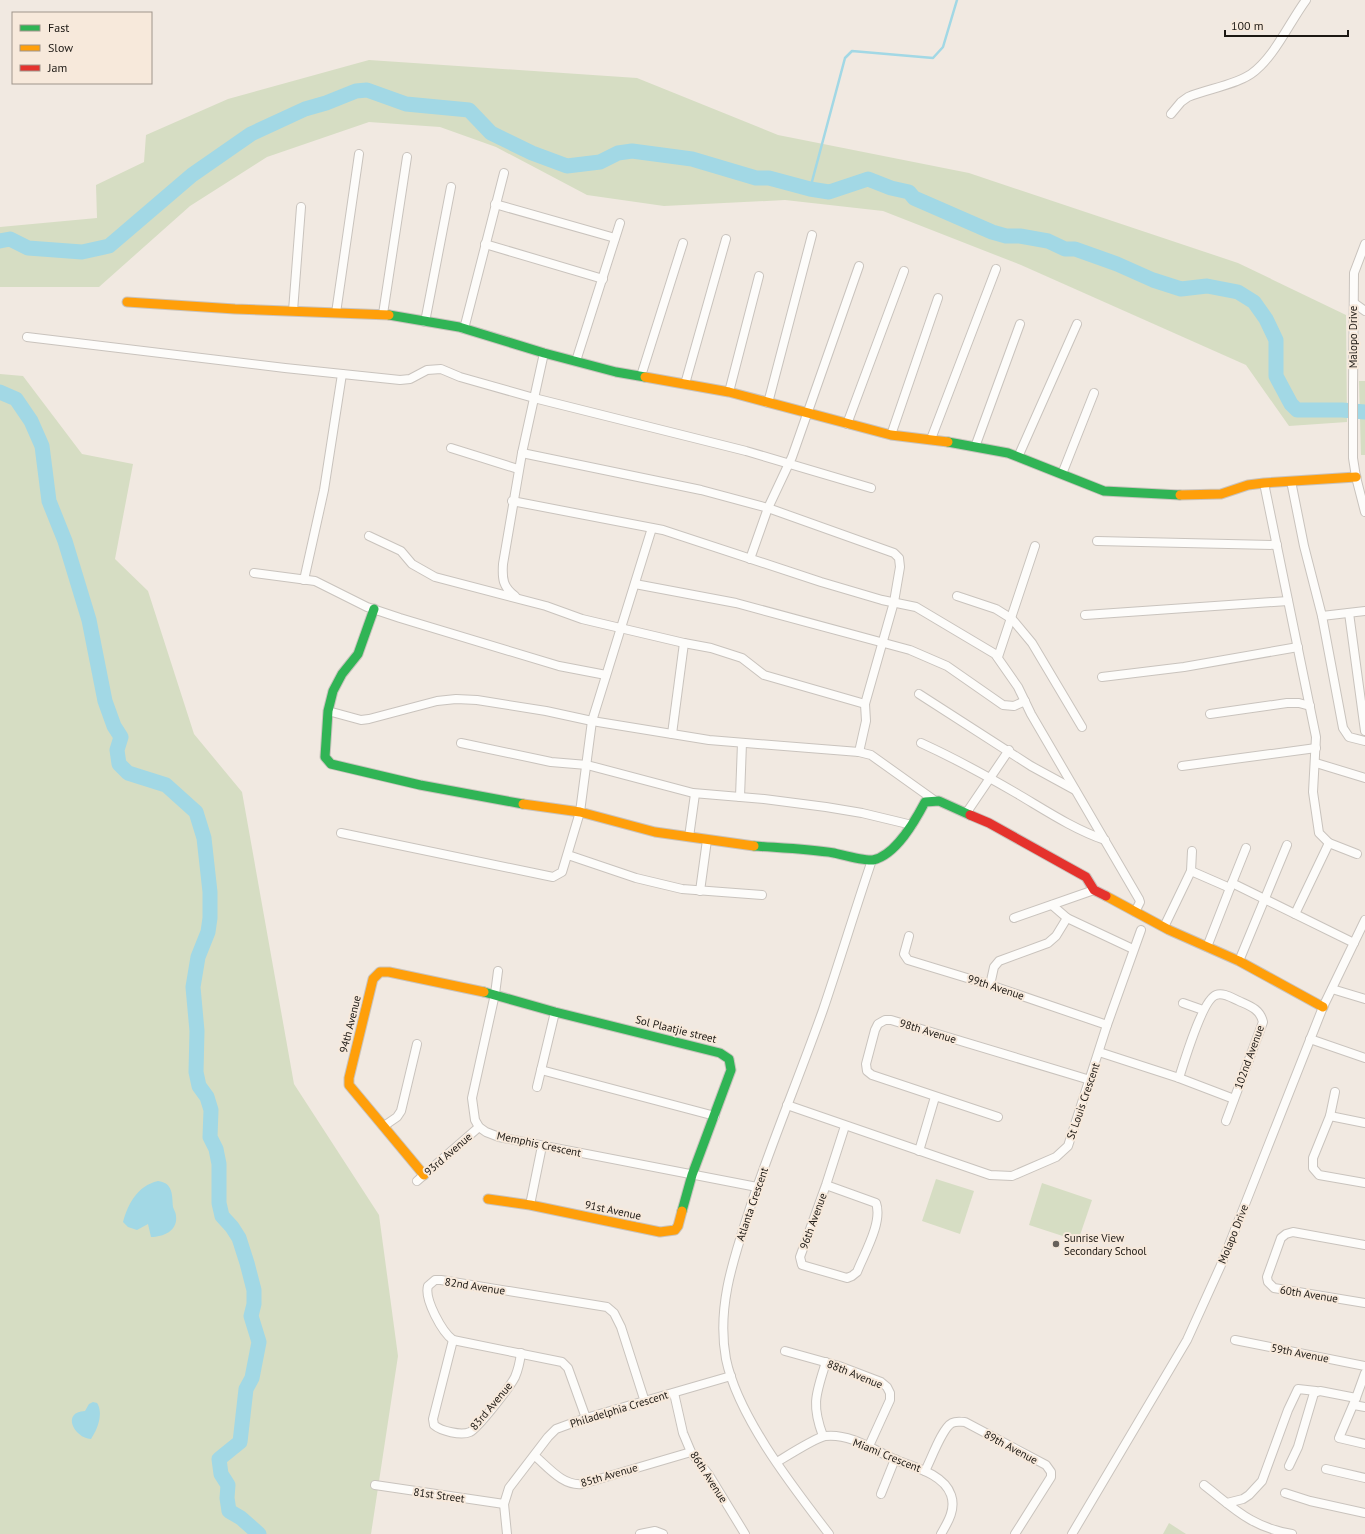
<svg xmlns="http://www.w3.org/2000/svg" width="1365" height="1534" font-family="'PT Sans',sans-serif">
<rect width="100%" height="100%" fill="#f1e9e1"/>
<!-- green -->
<g fill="#d6ddc3">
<polygon points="369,60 637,78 778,135 969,173 1238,263 1346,315 1347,422 1289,426 1246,365 1021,265 883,211 785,200 664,206 587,195 496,147 440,127 369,122 267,157 190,206 99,287 0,287 0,227 97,218 96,185 144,162 146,135 228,99"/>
<polygon points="0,374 23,376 82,454 133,464 115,559 148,591 194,734 242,792 294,1084 379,1215 398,1356 371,1534 0,1534"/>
<polygon points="1359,381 1365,381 1365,455 1361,455"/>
<polygon points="936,1179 974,1191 960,1234 922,1221"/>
<polygon points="1042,1183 1092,1200 1078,1241 1029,1225"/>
<polygon points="1169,1523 1186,1534 1163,1534"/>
</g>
<!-- water -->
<g fill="#a2d8e5">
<path d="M158,1181C173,1183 172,1194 173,1207C174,1210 176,1213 176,1216C178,1231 163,1237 151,1237L148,1224L137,1230L128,1227L123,1222C128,1204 137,1186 158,1181Z"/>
<path d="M93,1402L97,1403C104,1414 97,1430 91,1439C74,1438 61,1412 85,1411L89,1404Z"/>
</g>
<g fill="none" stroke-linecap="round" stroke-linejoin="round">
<!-- stream -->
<polyline stroke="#a2d8e5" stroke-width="2.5" points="810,189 845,58 852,51 933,58 943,47 957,0"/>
<!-- river -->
<g stroke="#a2d8e5" stroke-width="15">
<polyline points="0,241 10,239 28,248 82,252 109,246 192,175 251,134 305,109 326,103 356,91 367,90 406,104 469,110 491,133 532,153 567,166 600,162 618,153 632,151 692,159 756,178 769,178 810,189 829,192 868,179 891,188 909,192 914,198 992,232 1006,236 1020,236 1048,241 1065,249 1075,249 1117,264 1153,280 1181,289 1207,286 1238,292 1254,302 1266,319 1276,340 1276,376 1291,404 1297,410 1342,410 1365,412"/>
<polyline points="0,392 16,399 31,421 42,446 49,501 65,541 89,620 105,701 114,726 121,737 117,750 119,764 128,773 166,785 196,812 204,838 210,892 210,918 208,932 198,957 193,987 197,1031 196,1072 199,1086 207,1097 211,1110 210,1137 216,1149 219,1164 219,1203 222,1216 232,1227 239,1238 247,1263 254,1290 254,1304 251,1316 259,1342 252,1378 246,1389 240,1442 219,1459 221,1474 228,1485 227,1498 229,1511 241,1518 259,1534"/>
</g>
<defs>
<g id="street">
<path d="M1171,114L1181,102L1188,97C1207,89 1235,85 1251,74C1274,58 1289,23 1306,0"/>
<polyline points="495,204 615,238"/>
<polyline points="485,244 603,279"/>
<polyline points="1365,244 1354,273 1353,390 1353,458 1356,477 1365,512"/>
<polyline points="1354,303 1365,311"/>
<polyline points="293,311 301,207"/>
<polyline points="336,313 359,154"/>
<polyline points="383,314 407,157"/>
<polyline points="425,322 451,187"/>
<polyline points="464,329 504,173"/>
<polyline points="27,337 285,368 400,380 410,379 427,370 441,369 460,377 534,398 746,451 871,488"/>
<polyline points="576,361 620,223"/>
<polyline points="641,376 683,243"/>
<polyline points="685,384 726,239"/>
<polyline points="729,392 759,276"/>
<polyline points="768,403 812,235"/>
<polyline points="847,424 904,271"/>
<polyline points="891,435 938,298"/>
<polyline points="931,439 996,269"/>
<polyline points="975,447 1020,324"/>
<polyline points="451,448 518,469"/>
<polyline points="522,453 701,490 768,508 894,553 899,558 900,567 894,602 865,704 866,721 859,752"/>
<polyline points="1018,457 1077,324"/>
<polyline points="1062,474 1094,393"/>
<polyline points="1291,481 1304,546 1322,616 1365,611"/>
<polyline points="1264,483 1316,737 1313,792 1319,833 1329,843"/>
<polyline points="512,501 663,530 821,582 882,600 916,607 995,654 1018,687 1031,714 1139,899 1140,902 1135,912"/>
<polyline points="369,536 401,551 412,564 435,577 546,606 582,619 684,643 711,648 742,658 764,675 865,704"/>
<polyline points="1097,541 1277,545"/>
<polyline points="750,559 768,508 792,457 859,266"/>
<polyline points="254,573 315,581 367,607 400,618 559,666 606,675"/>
<polyline points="304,580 324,490 342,374"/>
<polyline points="635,584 736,603 910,650 947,666 1003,705 1014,706 1025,701"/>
<path d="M515,596C503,587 502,579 503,564L522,453L544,353"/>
<polyline points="957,596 996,609 1012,619 1032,643 1082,727"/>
<polyline points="1349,613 1365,731"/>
<polyline points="1085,615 1288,601"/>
<polyline points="1322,616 1343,728 1349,737 1365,741"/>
<polyline points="998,657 1035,546"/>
<polyline points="1102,677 1184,667 1298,647"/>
<polyline points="919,694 1031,766 1075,790"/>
<polyline points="328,711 361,720 369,719 437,701 456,699 477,700 546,711 592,721 709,740 859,752 871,755 934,800"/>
<polyline points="1210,714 1287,703 1299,703 1310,706"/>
<polyline points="672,734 684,643"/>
<polyline points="461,743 551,762 587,765 693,793 764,799 826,807 862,813 912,825"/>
<path d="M921,743C954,758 985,775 1016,793C1045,810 1073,829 1105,840"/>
<polyline points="1316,763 1365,778"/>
<polyline points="1182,766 1316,748"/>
<polyline points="740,797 742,743"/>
<polyline points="967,812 1009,750"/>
<polyline points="341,833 553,877 562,872 580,812 592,721 652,528"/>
<polyline points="689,837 695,794"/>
<polyline points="568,855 636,878 682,889 762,895"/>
<polyline points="1191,871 1230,888"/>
<polyline points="1232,883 1246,848"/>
<polyline points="700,891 707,840"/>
<polyline points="1052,905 1067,918 1133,949"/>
<polyline points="1295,914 1329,843 1357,854"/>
<polyline points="1014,918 1094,890"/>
<polyline points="1164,927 1191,871 1192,851"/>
<polyline points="909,936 904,954 908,960 990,985 1107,1025"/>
<polyline points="1207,947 1232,883 1354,943"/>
<polyline points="1239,961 1287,845"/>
<polyline points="498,971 495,994 472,1098 475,1120 479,1127 486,1132 499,1137 757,1187"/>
<polyline points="990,985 994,967 999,961 1048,943 1056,936 1067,918"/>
<polyline points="1332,989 1365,999"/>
<polyline points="1183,1003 1203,1010"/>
<polyline points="1310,1039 1365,1058"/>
<polyline points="1099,1052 1179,1078 1234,1099"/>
<polyline points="541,1070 715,1116"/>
<path d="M1179,1078C1184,1062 1203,999 1216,995C1223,992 1232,998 1239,1001C1250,1006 1260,1009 1263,1022L1226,1121"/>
<polyline points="537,1087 555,1012"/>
<polyline points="1335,1092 1330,1116 1313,1158 1313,1168 1319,1175 1365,1183"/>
<polyline points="787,1105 990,1175 1012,1176 1056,1157 1068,1146 1107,1025 1141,930"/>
<polyline points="1330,1116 1365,1123"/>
<polyline points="998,1117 872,1075 867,1071 866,1064 875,1030 878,1024 885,1020 891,1020 1090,1080"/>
<polyline points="384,1126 397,1117 401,1111 417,1044"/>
<polyline points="919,1151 935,1097"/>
<polyline points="417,1181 479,1127"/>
<path d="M826,1185L876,1203C883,1222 864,1254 857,1272L852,1276L847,1278L802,1265L800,1257L826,1185L845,1126"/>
<polyline points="530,1205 542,1146"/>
<polyline points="1365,1245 1293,1232 1286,1234 1281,1238 1267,1277 1268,1282 1274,1288 1365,1303"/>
<path d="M453,1340L433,1419L434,1425C441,1431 461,1436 470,1432C478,1428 510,1387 515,1377C518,1370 520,1361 521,1353"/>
<polyline points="1235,1340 1365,1366"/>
<polyline points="785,1351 839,1366 881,1382 887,1387 890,1393 890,1400 869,1446"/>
<polyline points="674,1393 683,1433 691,1452 709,1475 745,1534"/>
<polyline points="1356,1398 1339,1438 1365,1444"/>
<polyline points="1354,1405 1365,1407"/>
<path d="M586,1418L568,1368L562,1362L453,1340C442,1332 424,1299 428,1286L435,1280H441L607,1307L614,1313L621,1327L645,1402"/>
<path d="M823,1436C811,1404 816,1394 826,1362"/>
<path d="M535,1456C549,1468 563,1486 582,1484L691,1452"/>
<path d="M777,1462C787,1456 815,1438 825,1436C850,1433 874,1450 896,1460C914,1467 944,1474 951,1495C956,1509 948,1522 941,1534"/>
<polyline points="1289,1466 1298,1447 1314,1393 1320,1391 1356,1398 1365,1373"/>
<polyline points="1326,1469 1365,1478"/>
<path d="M925,1471C931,1460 942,1428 952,1423C956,1421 960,1422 965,1422L1046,1465L1051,1472V1477L1015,1534"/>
<polyline points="375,1485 504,1504"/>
<path d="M1204,1485C1235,1509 1251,1527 1292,1534"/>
<polyline points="1285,1493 1310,1501 1365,1513"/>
<polyline points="881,1494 895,1459"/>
<polyline points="1227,1503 1243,1499 1249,1495 1262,1481 1288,1410 1298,1389 1316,1391"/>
<polyline points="507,1534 504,1504 509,1488 548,1437 556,1429 586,1418 731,1376"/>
<polyline points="640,1534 655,1531 663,1534"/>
<path d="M829,1534C793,1487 738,1417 726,1359C716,1305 735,1255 751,1205C773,1139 800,1075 823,1010C840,960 855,910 872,860"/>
<polyline points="1072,1534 1187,1340 1221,1265 1323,1007 1365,920"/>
</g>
<g id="fast">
<polyline points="389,315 459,327 544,353 616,372 645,377"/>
<polyline points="948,442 1008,453 1104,491 1180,495"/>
<polyline points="374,609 358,654 342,674 333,691 328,711 325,757 331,764 420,785 523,804"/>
<path d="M754,846C781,848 808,849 834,853C843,855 864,861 873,860C896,855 915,821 925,802L939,801L970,815"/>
<polyline points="484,992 555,1012 720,1053 729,1059 731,1070 692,1175 682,1211"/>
</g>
<g id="slow">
<polyline points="127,302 235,309 389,315"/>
<polyline points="645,377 729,392 891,435 948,442"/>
<polyline points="1180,495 1221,494 1248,485 1264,483 1356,477"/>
<polyline points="523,804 580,812 655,832 754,846"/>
<polyline points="1106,896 1169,930 1239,961 1323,1007"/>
<polyline points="424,1175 349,1085 349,1078 373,979 380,972 389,972 484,992"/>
<polyline points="488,1199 530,1205 660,1232 675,1230 678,1226 682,1211"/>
</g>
<polyline id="jam" points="970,815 989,823 1086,877 1094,890 1106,896"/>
</defs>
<!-- street casing -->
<use href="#street" stroke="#c9c3bd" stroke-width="10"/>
<!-- fast casing -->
<use href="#fast" stroke="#c9c3bd" stroke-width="11"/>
<!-- slow casing -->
<use href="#slow" stroke="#c9c3bd" stroke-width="11"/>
<!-- jam casing -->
<use href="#jam" stroke="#c9c3bd" stroke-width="11"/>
<!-- street -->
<use href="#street" stroke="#fdfcfa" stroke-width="8"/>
<!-- fast -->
<use href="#fast" stroke="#30b455" stroke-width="9"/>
<!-- slow -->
<use href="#slow" stroke="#ff9f0a" stroke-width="9"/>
<!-- jam -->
<use href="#jam" stroke="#e5322d" stroke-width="9"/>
</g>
<!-- markers -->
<circle fill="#67615b" stroke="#f7e9db" stroke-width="1.5" cx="1056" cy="1244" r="4"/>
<g text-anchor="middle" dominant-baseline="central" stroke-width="4" stroke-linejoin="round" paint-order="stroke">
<!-- street labels -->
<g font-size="11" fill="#1c1813" stroke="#f7e9db">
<text transform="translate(1353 337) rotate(-90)">Malopo Drive</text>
<text transform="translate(996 987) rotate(18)">99th Avenue</text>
<text transform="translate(350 1024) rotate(-76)">94th Avenue</text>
<text transform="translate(676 1029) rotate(14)">Sol Plaatjie street</text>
<text transform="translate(928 1031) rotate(17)">98th Avenue</text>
<text transform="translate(1249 1057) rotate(-70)">102nd Avenue</text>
<text transform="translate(1083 1101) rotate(-71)">St Louis Crescent</text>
<text transform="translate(539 1144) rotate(12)">Memphis Crescent</text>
<text transform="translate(448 1154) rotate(-41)">93rd Avenue</text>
<text transform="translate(752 1204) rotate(-71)">Atlanta Crescent</text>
<text transform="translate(613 1210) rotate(12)">91st Avenue</text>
<text transform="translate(813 1221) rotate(-70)">96th Avenue</text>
<text transform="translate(1233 1234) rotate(-68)">Molapo Drive</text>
<text transform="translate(475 1286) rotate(9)">82nd Avenue</text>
<text transform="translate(1309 1294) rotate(9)">60th Avenue</text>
<text transform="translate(1300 1353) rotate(11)">59th Avenue</text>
<text transform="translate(855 1374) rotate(22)">88th Avenue</text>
<text transform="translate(491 1406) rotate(-50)">83rd Avenue</text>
<text transform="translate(619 1409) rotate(-17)">Philadelphia Crescent</text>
<text transform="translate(1011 1447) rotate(28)">89th Avenue</text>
<text transform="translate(887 1455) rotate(22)">Miami Crescent</text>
<text transform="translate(609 1475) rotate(-16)">85th Avenue</text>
<text transform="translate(709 1477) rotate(57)">86th Avenue</text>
<text transform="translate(439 1495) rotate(8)">81st Street</text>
</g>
<!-- poi labels -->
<g font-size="11" fill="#1c1813" stroke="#f7e9db" text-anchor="start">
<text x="1064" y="1238">Sunrise View<tspan x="1064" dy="13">Secondary School</tspan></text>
</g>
</g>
<!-- legend -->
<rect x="12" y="12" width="140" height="72" fill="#f7e9db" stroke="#9f958b"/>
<rect x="20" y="25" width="20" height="6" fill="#30b455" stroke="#9f958b"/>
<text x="48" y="32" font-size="12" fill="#1c1813">Fast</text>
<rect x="20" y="45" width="20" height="6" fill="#ff9f0a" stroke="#9f958b"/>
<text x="48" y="52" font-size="12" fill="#1c1813">Slow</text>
<rect x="20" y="65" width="20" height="6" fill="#e5322d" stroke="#9f958b"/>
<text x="48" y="72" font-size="12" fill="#1c1813">Jam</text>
<!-- scale -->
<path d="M1225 30v6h123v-6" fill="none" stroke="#1c1813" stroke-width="2"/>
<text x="1231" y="30" font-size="12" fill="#1c1813" stroke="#f7e9db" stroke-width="3" paint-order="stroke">100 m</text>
</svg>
